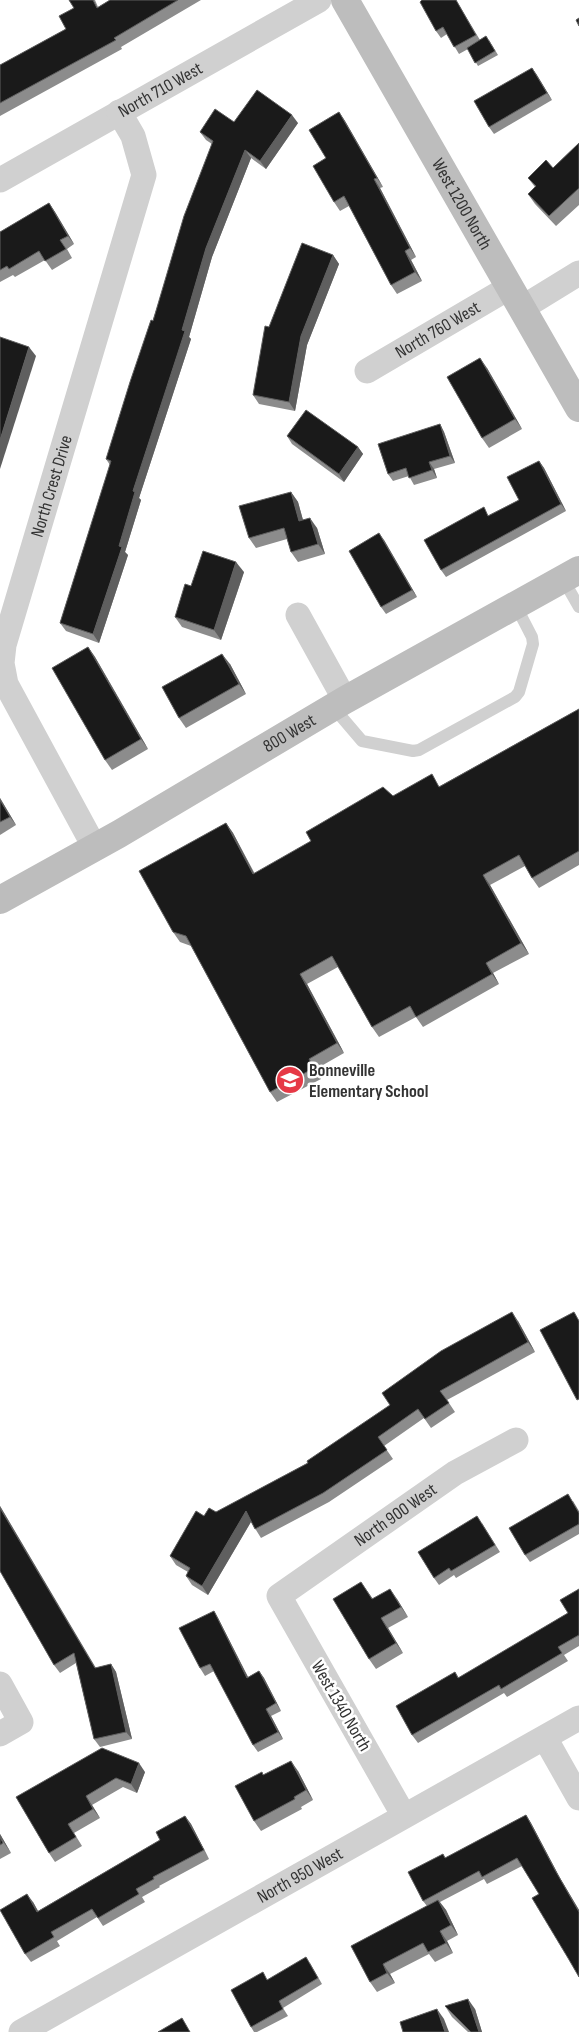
<svg xmlns="http://www.w3.org/2000/svg" width="579" height="2032" font-family="'Sofia Sans Condensed',sans-serif">
<rect width="100%" height="100%" fill="#fff"/>
<g fill="none" stroke-linecap="round" stroke-linejoin="round">
<!-- lane -->
<g stroke="#d0d0d0" stroke-width="12">
<polyline points="563,579 579,607"/>
<polyline points="333,707 362,741 413,751 419,750 515,697 519,692 533,644 532,637 516,606"/>
</g>
<!-- street -->
<g stroke="#d0d0d0" stroke-width="25">
<path id="s1" d="M0,180L319,0"/>
<polyline points="522,308 579,273"/>
<path id="s2" d="M367,371L510,287"/>
<polyline points="298,615 345,700"/>
<path id="s3" d="M95,848L6,684L2,663L4,645L144,175L133,136L119,112"/>
<polyline points="0,1684 21,1722 0,1734"/>
<polyline points="545,1738 579,1798"/>
<path id="s4" d="M404,1816L279,1596L455,1473L516,1440"/>
<path id="s5" d="M21,2032L579,1718"/>
</g>
<!-- secondary -->
<g stroke="#bdbdbd" stroke-width="28">
<path id="s6" d="M345,0L579,408"/>
<path id="s7" d="M0,900L119,834L345,700L579,570"/>
</g>
</g>
<!-- wall -->
<g fill="#8c8c8c">
<polygon points="69,0 95,0 98,7 110,0 201,0 121,47 122,49 0,116 0,65 66,29 74,8"/>
<polygon points="422,0 456,0 480,40 489,40 498,55 478,66 468,49 459,54 447,34 441,38 436,31"/>
<polygon points="532,68 552,100 494,134 489,127"/>
<polygon points="339,112 345,121 383,187 380,188 416,257 411,260 422,281 397,294 391,285 349,206 340,211 334,202 326,158"/>
<polygon points="234,122 298,123 266,169 251,158 212,257 189,337 191,339 139,498 141,500 125,552 128,555 99,643 66,631 60,623 110,465 106,459 212,144 206,140 200,132"/>
<polygon points="579,143 579,205 556,226 535,204 528,194 535,187 528,178 553,168"/>
<polygon points="49,203 55,212 74,244 67,249 72,258 52,270 45,260 15,277 13,275 0,282 0,232"/>
<polygon points="333,255 339,264 307,345 295,411 259,404 253,395 269,327"/>
<polygon points="487,368 522,429 489,448 482,438"/>
<polygon points="440,424 444,432 455,463 434,469 437,478 414,485 409,476 393,481 388,474"/>
<polygon points="287,436 358,447 363,454 344,482 292,444"/>
<polygon points="539,461 544,468 566,511 446,577 441,570 489,515 519,500"/>
<polygon points="291,492 298,502 303,520 317,528 325,554 298,562 291,552 287,539 256,548 249,538"/>
<polygon points="384,540 417,597 386,614 381,607"/>
<polygon points="244,572 221,640 182,627 175,617 191,586"/>
<polygon points="88,647 95,657 148,749 112,770 105,760"/>
<polygon points="230,664 246,694 186,728 179,718"/>
<polygon points="579,709 579,865 539,888 532,878 525,866 490,885 529,954 493,973 499,984 423,1027 416,1017 379,1037 372,1027 338,967 307,984 344,1053 316,1069 321,1079 277,1102 270,1092 191,946 180,942 173,932 226,823 233,833 255,874 393,796 440,786"/>
<polygon points="0,798 16,825 0,835"/>
<polygon points="518,1321 535,1352 447,1400 455,1412 431,1428 424,1418 384,1446 393,1459 329,1502 261,1538 251,1522 208,1595 192,1585 186,1576 188,1572 176,1565 170,1556 204,1516 216,1512 308,1463"/>
<polygon points="573,1501 579,1511 579,1534 530,1562 525,1555"/>
<polygon points="0,1506 96,1668 111,1664 116,1672 132,1739 100,1747 94,1739 76,1663 60,1673 54,1665 0,1571"/>
<polygon points="482,1523 500,1552 456,1578 454,1575 439,1585 434,1578"/>
<polygon points="361,1582 373,1599 397,1599 408,1617 388,1628 403,1653 376,1669 369,1659"/>
<polygon points="579,1589 579,1646 564,1655 568,1661 507,1697 504,1693 418,1743 412,1735 455,1672 459,1678 568,1613"/>
<polygon points="214,1611 218,1618 248,1677 259,1671 264,1678 281,1711 271,1716 283,1739 258,1752 253,1745 214,1671 205,1676 200,1668"/>
<polygon points="298,1771 313,1800 301,1807 302,1809 261,1831 254,1821 264,1775"/>
<polygon points="145,1772 137,1793 123,1787 92,1805 100,1818 74,1833 82,1846 55,1862 49,1853 16,1797"/>
<polygon points="526,1815 531,1823 560,1878 579,1910 579,1977 539,1894 522,1866 487,1884 484,1879 440,1902 446,1910 458,1935 447,1941 453,1953 435,1962 429,1954 390,1974 395,1983 377,1992 370,1982 351,1946 427,1906 423,1901 443,1854 445,1858"/>
<polygon points="185,1816 191,1824 209,1859 159,1886 160,1887 142,1897 145,1902 103,1926 97,1917 57,1941 60,1946 31,1962 25,1954 33,1902 38,1911 160,1840"/>
<polygon points="0,1834 11,1853 0,1859"/>
<polygon points="310,1963 322,1984 283,2008 288,2016 257,2032 254,2032 251,2027 268,1980"/>
<polygon points="445,2006 475,2009 482,2032 468,2032 452,2017"/>
</g>
<!-- shaded-wall -->
<g fill="#5f5f5f">
<polygon points="532,68 537,75 552,100 547,93"/>
<polygon points="339,112 345,121 383,187 377,178"/>
<polygon points="292,115 298,123 266,169 260,161"/>
<polygon points="245,150 251,158 212,257 189,337 191,339 139,498 141,500 125,552 128,555 99,643 93,634 119,546 133,491 182,330 206,248"/>
<polygon points="374,179 380,188 416,257 410,248"/>
<polygon points="49,203 55,212 74,244 68,236"/>
<polygon points="405,251 411,260 422,281 415,272"/>
<polygon points="333,255 339,264 307,345 295,411 289,402 301,336"/>
<polygon points="29,347 36,356 0,469 0,440"/>
<polygon points="480,358 487,368 522,429 515,419"/>
<polygon points="440,424 444,432 455,463 450,456"/>
<polygon points="358,447 363,454 344,482 339,474"/>
<polygon points="539,461 544,468 566,511 561,504"/>
<polygon points="429,462 434,469 437,478 432,470"/>
<polygon points="291,492 298,502 306,531 299,521"/>
<polygon points="310,518 317,528 325,554 318,544"/>
<polygon points="379,533 384,540 417,597 412,590"/>
<polygon points="236,562 244,572 221,640 214,630"/>
<polygon points="88,647 95,657 148,749 141,739"/>
<polygon points="222,654 230,664 246,694 239,684"/>
<polygon points="0,798 16,825 10,817 0,800"/>
<polygon points="226,823 233,833 260,885 253,874"/>
<polygon points="483,875 490,885 529,954 521,943"/>
<polygon points="486,963 493,973 499,984 492,974"/>
<polygon points="300,974 307,984 344,1053 337,1043"/>
<polygon points="309,1059 316,1069 321,1079 314,1068"/>
<polygon points="512,1312 518,1321 535,1352 528,1342"/>
<polygon points="0,1506 100,1676 95,1668 0,1508"/>
<polygon points="246,1511 252,1520 208,1595 202,1586"/>
<polygon points="390,1589 397,1599 408,1617 401,1607"/>
<polygon points="214,1611 218,1618 252,1685 247,1678"/>
<polygon points="381,1618 388,1628 403,1653 396,1643"/>
<polygon points="111,1664 116,1672 132,1739 126,1732"/>
<polygon points="259,1671 264,1678 281,1711 276,1703"/>
<polygon points="266,1709 271,1716 283,1739 278,1732"/>
<polygon points="291,1761 298,1771 313,1800 306,1790"/>
<polygon points="139,1763 145,1772 137,1793 131,1784"/>
<polygon points="86,1796 92,1805 100,1818 93,1809"/>
<polygon points="526,1815 531,1823 560,1878 579,1910 579,1912 555,1870"/>
<polygon points="185,1816 191,1824 209,1859 204,1850"/>
<polygon points="0,1834 11,1853 0,1837"/>
<polygon points="27,1894 33,1902 43,1920 37,1912"/>
<polygon points="438,1900 446,1910 458,1935 451,1925"/>
<polygon points="440,1931 447,1941 453,1953 446,1943"/>
<polygon points="383,1964 390,1974 395,1983 387,1973"/>
<polygon points="468,1999 475,2009 482,2032 479,2032"/>
<polygon points="437,2009 444,2019 449,2032 445,2032"/>
</g>
<!-- building -->
<g fill="#1a1a1a" stroke="#5f5f5f">
<polygon points="69,0 93,0 97,8 110,0 178,0 114,38 116,40 0,103 0,65 66,29 59,16 74,8"/>
<polygon points="422,0 456,0 476,35 454,47 443,27 436,31 420,2"/>
<polygon points="579,18 579,26 576,20"/>
<polygon points="486,36 495,51 475,63 467,48"/>
<polygon points="532,68 547,93 489,127 474,101"/>
<polygon points="257,90 292,115 260,161 245,150 206,248 182,330 185,331 133,491 135,492 119,546 122,547 93,634 60,623 111,461 106,459 130,382 151,320 153,321 184,216 213,141 200,132 215,109 234,122"/>
<polygon points="339,112 377,178 374,179 410,248 405,251 415,272 391,285 344,196 334,202 313,166 326,158 309,130"/>
<polygon points="579,143 579,188 549,216 528,194 536,186 528,178 546,160 553,168"/>
<polygon points="49,203 68,236 60,240 66,249 45,261 39,251 9,269 7,266 0,270 0,232"/>
<polygon points="302,243 333,255 301,336 289,402 253,395 265,326 269,327"/>
<polygon points="0,337 29,347 0,440"/>
<polygon points="480,358 515,419 482,438 447,377"/>
<polygon points="306,410 358,447 339,474 287,436"/>
<polygon points="440,424 450,456 429,462 432,470 409,478 406,468 388,474 378,444"/>
<polygon points="539,461 561,504 441,570 424,540 484,507 488,516 519,500 507,477"/>
<polygon points="291,492 299,521 310,518 318,544 291,552 284,528 249,538 239,506"/>
<polygon points="379,533 412,590 381,607 349,551"/>
<polygon points="203,551 236,562 214,630 175,617 185,584 191,586"/>
<polygon points="88,647 141,739 105,760 52,668"/>
<polygon points="222,654 239,684 179,718 162,687"/>
<polygon points="579,709 579,851 532,878 519,855 483,875 521,943 486,963 492,974 416,1017 410,1006 372,1027 332,956 300,974 337,1043 309,1059 314,1068 270,1092 186,936 173,932 139,871 226,823 253,874 311,841 306,832 383,787 393,796 432,774 439,787"/>
<polygon points="0,800 10,817 0,822"/>
<polygon points="512,1312 528,1342 440,1391 449,1403 425,1419 418,1409 378,1437 387,1450 323,1493 255,1529 246,1511 202,1586 186,1576 190,1568 170,1556 196,1511 204,1516 209,1508 216,1512 308,1463 307,1461 390,1405 382,1393 441,1351"/>
<polygon points="574,1312 579,1321 579,1399 577,1400 540,1330"/>
<polygon points="568,1494 579,1513 579,1524 525,1555 509,1528"/>
<polygon points="0,1508 95,1668 111,1664 126,1732 94,1739 74,1653 54,1665 0,1571"/>
<polygon points="477,1516 495,1545 451,1571 449,1568 434,1578 418,1552"/>
<polygon points="361,1582 372,1599 390,1589 401,1607 381,1618 396,1643 369,1659 333,1599"/>
<polygon points="579,1589 579,1635 558,1647 562,1653 501,1689 499,1685 412,1735 396,1706 455,1672 458,1678 568,1613 560,1600"/>
<polygon points="214,1611 247,1678 259,1671 276,1703 266,1709 278,1732 253,1745 210,1664 200,1668 179,1628"/>
<polygon points="102,1748 139,1763 131,1784 116,1778 86,1796 93,1809 68,1824 76,1837 49,1853 16,1797"/>
<polygon points="291,1761 306,1790 294,1797 295,1799 254,1821 235,1786 262,1772 263,1775"/>
<polygon points="526,1815 555,1870 579,1912 579,1977 568,1958 532,1898 539,1894 517,1858 482,1877 479,1871 423,1901 408,1872 443,1854 445,1858"/>
<polygon points="185,1816 204,1850 153,1877 154,1879 136,1889 139,1894 98,1918 92,1909 51,1932 54,1937 25,1954 0,1910 27,1894 37,1912 160,1840 156,1832"/>
<polygon points="0,1837 3,1843 0,1845"/>
<polygon points="438,1900 451,1925 440,1931 446,1943 428,1952 423,1943 383,1964 387,1973 370,1982 351,1946"/>
<polygon points="306,1957 318,1978 279,2001 283,2009 251,2027 231,1990 263,1972 267,1980"/>
<polygon points="468,1999 479,2032 471,2032 445,2006"/>
<polygon points="437,2009 445,2032 403,2032 400,2022"/>
<polygon points="182,2018 190,2032 158,2032"/>
</g>
<!-- icons -->
<defs>
<symbol id="school-disc" viewBox="-11 -11 22 22"><circle r="9.5" fill="#e63946" stroke="#fff"/><path d="M0-5L7-2L0 1L-7-2ZM-4 1L0 2.5L4 1V4Q0 6-4 4Z" fill="#fff"/></symbol>
</defs>
<g fill-rule="evenodd">
<use href="#school-disc" x="274" y="1064" width="32" height="32"/>
</g>
<g text-anchor="middle" dominant-baseline="central" stroke-width="5" stroke-linejoin="round" paint-order="stroke">
<!-- street labels -->
<g font-size="18" fill="#333" stroke="#fff">
<text stroke="none"><textPath href="#s1" startOffset="184">North 710 West</textPath></text>
<text stroke="none"><textPath href="#s6" startOffset="235">West 1200 North</textPath></text>
<text stroke="none"><textPath href="#s2" startOffset="82">North 760 West</textPath></text>
<text stroke="none"><textPath href="#s3" startOffset="392">North Crest Drive</textPath></text>
<text stroke="none"><textPath href="#s7" startOffset="334">800 West</textPath></text>
<text stroke="none"><textPath href="#s4" startOffset="395">North 900 West</textPath></text>
<text transform="translate(341 1706) rotate(60)">West 1340 North</text>
<text stroke="none"><textPath href="#s5" startOffset="320">North 950 West</textPath></text>
</g>
<!-- poi labels -->
<g font-size="18" font-weight="bold" fill="#333" stroke="#fff" text-anchor="start">
<text x="309" y="1070">Bonneville<tspan x="309" dy="21">Elementary School</tspan></text>
</g>
</g>
</svg>
